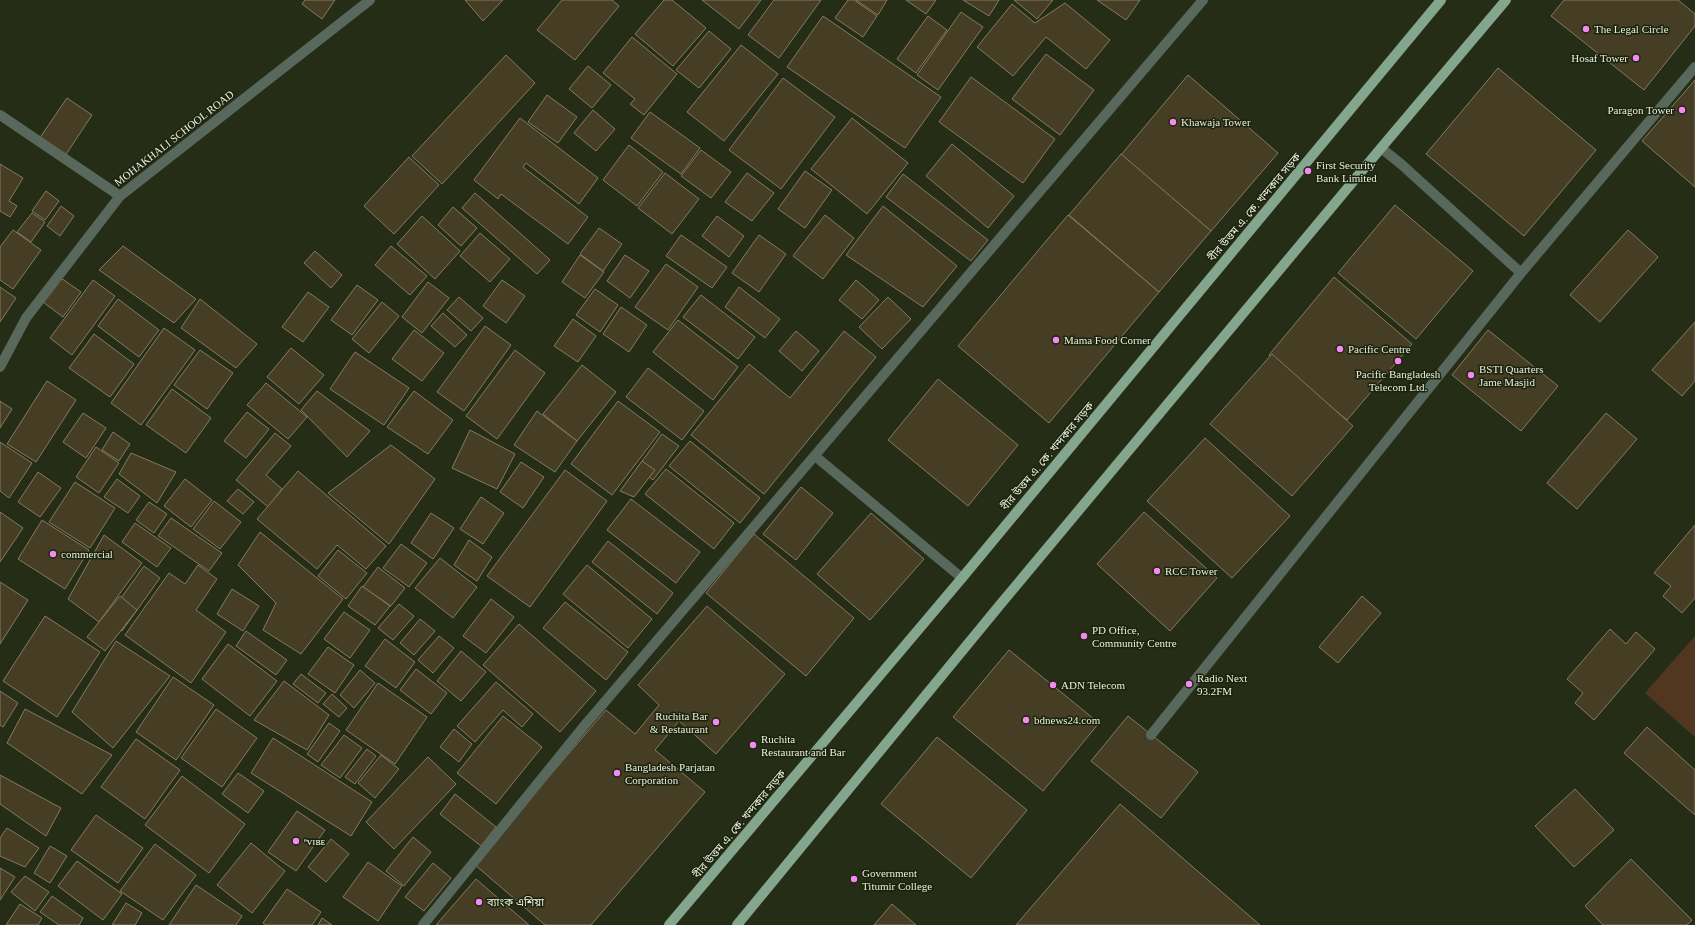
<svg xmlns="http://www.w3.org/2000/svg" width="1695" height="925" font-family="'Times New Roman','Noto Sans Bengali',serif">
<rect width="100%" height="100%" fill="#262d16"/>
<!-- green -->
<polygon fill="#523720" points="1695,636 1695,737 1645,693"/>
<!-- building -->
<g fill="#453d24" stroke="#847b61">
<polygon points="305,0 335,0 322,19 302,4"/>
<polygon points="465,0 503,0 483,21"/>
<polygon points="562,0 612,0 619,6 575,60 537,30"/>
<polygon points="664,0 672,0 706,28 673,66 635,34"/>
<polygon points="702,0 761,0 739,29"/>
<polygon points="774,0 821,0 779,58 748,35"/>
<polygon points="848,0 854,0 877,16 863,37 835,18"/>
<polygon points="856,0 887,0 878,15"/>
<polygon points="906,0 936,0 926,14"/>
<polygon points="963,0 999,0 989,16"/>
<polygon points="1014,0 1053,0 1037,19"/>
<polygon points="1097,0 1140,0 1126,20"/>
<polygon points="1564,0 1678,0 1695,14 1695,26 1644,90 1551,16"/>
<polygon points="1065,3 1110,40 1086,69 1046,37 1013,76 977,47 1012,4 1035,23"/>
<polygon points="961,12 983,27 938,90 917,75"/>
<polygon points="823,16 941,97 905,148 787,67"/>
<polygon points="928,16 947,30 916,73 897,59"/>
<polygon points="709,31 731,49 699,88 676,70"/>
<polygon points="632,37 677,74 644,115 630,104 635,99 603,73"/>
<polygon points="741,45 778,74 724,141 687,112"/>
<polygon points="1046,54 1094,90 1060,135 1012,99"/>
<polygon points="506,55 535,83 442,184 412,156"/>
<polygon points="588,66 611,85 592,108 569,89"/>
<polygon points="1498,68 1596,150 1524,236 1426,154"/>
<polygon points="1188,75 1278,153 1211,231 1121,155"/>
<polygon points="971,77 1055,139 1023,183 939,122"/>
<polygon points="783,78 835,117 781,189 729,150"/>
<polygon points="1695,80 1695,187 1642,141"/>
<polygon points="547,95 577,117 558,143 528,122"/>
<polygon points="67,98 92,115 65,156 39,139"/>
<polygon points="593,110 615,129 596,151 574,133"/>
<polygon points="650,112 700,148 681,174 631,138"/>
<polygon points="520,118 598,178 579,204 526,163 523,167 588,217 568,244 501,194 498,199 474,180"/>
<polygon points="852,118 908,163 867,214 811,169"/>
<polygon points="952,144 1014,196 988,228 926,176"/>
<polygon points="629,145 663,172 637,206 603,180"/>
<polygon points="701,150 731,172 711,198 681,176"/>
<polygon points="1121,154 1211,231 1159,292 1069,215"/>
<polygon points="409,157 439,185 394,234 364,206"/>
<polygon points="0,164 23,178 9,201 17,206 10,217 0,211"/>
<polygon points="805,171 832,190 805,228 778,209"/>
<polygon points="665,173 699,199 672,234 638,208"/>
<polygon points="747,173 774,193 752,221 725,202"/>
<polygon points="903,174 988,240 971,261 886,197"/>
<polygon points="46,191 59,201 45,220 32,211"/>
<polygon points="475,193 550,260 537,274 462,208"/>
<polygon points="1395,205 1473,271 1416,339 1338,273"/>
<polygon points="61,206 74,216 60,236 47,226"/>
<polygon points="883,206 957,266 923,307 846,255"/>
<polygon points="453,207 477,228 461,246 438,225"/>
<polygon points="32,213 45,222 31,242 17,232"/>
<polygon points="825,215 854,238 823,279 793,256"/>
<polygon points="1068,215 1159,292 1049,423 958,346"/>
<polygon points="422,216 460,251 435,279 397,244"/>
<polygon points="717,216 744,236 729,257 702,236"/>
<polygon points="599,228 622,244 603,271 580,254"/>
<polygon points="13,230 41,250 13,289 0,280 0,247"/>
<polygon points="1628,230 1658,257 1600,322 1570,295"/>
<polygon points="480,233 510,259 490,282 460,256"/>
<polygon points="681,235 727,267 712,288 666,256"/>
<polygon points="759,235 786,254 759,292 732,273"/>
<polygon points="123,246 196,299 174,323 99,270"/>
<polygon points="391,246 427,276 410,295 375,265"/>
<polygon points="315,251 342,275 331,288 304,263"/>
<polygon points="580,255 604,272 585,298 562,282"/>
<polygon points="625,255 649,271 630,298 607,281"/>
<polygon points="666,264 698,287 668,330 635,307"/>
<polygon points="1334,277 1412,344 1347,420 1269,355"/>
<polygon points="61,278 81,292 63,317 43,302"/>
<polygon points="93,280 115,296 72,355 50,338"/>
<polygon points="502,280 525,296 506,323 483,306"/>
<polygon points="856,280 879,300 862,319 839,300"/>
<polygon points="428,282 449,298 422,333 402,317"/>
<polygon points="357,285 378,300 352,335 331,320"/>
<polygon points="0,287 16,298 0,322"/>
<polygon points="739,287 780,319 765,338 725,307"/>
<polygon points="595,289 618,305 600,332 576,315"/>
<polygon points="308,292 329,307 303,342 282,327"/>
<polygon points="701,295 755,337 738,359 683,317"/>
<polygon points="459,297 483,318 471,331 447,310"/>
<polygon points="888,297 911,319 882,349 859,327"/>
<polygon points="118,299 159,330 139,357 98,326"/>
<polygon points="200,299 257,344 236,368 181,328"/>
<polygon points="382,302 399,316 369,353 352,339"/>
<polygon points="621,307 647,325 629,352 603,334"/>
<polygon points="443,313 467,335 455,347 431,326"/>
<polygon points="573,319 596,336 578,362 554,346"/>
<polygon points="678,320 738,367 713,400 653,352"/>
<polygon points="1695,322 1695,381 1682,396 1652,370"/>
<polygon points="485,326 511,345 464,411 437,392"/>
<polygon points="164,328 195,350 141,425 111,403"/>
<polygon points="414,330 444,353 422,381 392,359"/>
<polygon points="1488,330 1558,386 1521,431 1452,375"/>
<polygon points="796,331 819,351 802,371 779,351"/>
<polygon points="844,331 876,357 764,494 691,435 749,364 790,398"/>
<polygon points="94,334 134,364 110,397 69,368"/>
<polygon points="291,348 324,375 299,404 267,377"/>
<polygon points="200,350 233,373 207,409 174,385"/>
<polygon points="515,350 545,373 497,439 466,416"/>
<polygon points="355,352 409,388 384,425 330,389"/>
<polygon points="1272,354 1353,426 1292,496 1210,424"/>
<polygon points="582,365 616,392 577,441 543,414"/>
<polygon points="648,368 704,411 682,440 626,397"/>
<polygon points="938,379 1018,445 968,506 888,440"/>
<polygon points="47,381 76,400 36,462 7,444"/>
<polygon points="266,383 307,417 288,439 247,405"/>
<polygon points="172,389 211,418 186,453 146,425"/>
<polygon points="317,391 370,431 347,457 301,410"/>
<polygon points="414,391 453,420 428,454 387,427"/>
<polygon points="0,401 12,409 0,428"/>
<polygon points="618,401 660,432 612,495 571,464"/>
<polygon points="537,411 577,441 555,472 514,445"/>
<polygon points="247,412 269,429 246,458 224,441"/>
<polygon points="83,413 106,428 86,458 63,442"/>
<polygon points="1606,413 1637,439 1577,509 1547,483"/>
<polygon points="470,430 515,454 497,489 452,468"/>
<polygon points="113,432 130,444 119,461 102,450"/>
<polygon points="275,433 291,446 266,475 282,489 268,507 236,480"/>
<polygon points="662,434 679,446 653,480 637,468"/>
<polygon points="1205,438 1290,516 1232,578 1147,501"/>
<polygon points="690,441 760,498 740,523 669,466"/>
<polygon points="0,442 32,463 9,498 0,491"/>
<polygon points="391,445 435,479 389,544 328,493"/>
<polygon points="96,447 119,463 99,493 76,477"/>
<polygon points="131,453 176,472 157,503 119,474"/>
<polygon points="642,461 655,470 634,497 620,491"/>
<polygon points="521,462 544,477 523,508 500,492"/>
<polygon points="666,469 734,523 714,549 645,494"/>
<polygon points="565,470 607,501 530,607 487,576"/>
<polygon points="298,471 386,546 366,569 337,545 317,569 257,519"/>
<polygon points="38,472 61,488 40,517 18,502"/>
<polygon points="117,479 140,496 128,513 104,497"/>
<polygon points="185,479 212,500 191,527 164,506"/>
<polygon points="75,482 115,508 90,548 49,522"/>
<polygon points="801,487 833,513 796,560 763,534"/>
<polygon points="238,489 254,502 243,514 227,501"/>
<polygon points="481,497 504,513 483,544 460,529"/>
<polygon points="631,499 700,552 676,583 607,530"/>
<polygon points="214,501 241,522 220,549 193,529"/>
<polygon points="149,502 167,514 154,533 136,520"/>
<polygon points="0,512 23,528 0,562"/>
<polygon points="1144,512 1217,578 1170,631 1097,564"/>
<polygon points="431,513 454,528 433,559 411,543"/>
<polygon points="871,513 924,559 870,620 817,574"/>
<polygon points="171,518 222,553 209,571 158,536"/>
<polygon points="42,520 89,550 65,589 18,559"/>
<polygon points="135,523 171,548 157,567 122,542"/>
<polygon points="1695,525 1695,598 1682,613 1663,596 1671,586 1654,573"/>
<polygon points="260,532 343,599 301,654 263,630 276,603 238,565"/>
<polygon points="754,534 854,618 806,676 706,593"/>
<polygon points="104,535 142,563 99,622 68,599"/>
<polygon points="469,540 492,557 477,581 454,565"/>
<polygon points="608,541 673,593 657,614 592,562"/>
<polygon points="401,544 427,563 409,587 383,568"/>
<polygon points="338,550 367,573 346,599 318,576"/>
<polygon points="440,558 477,587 453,618 415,588"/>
<polygon points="198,565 217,579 196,610 226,632 191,683 125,635 169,573 185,584"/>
<polygon points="587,565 652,619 628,648 563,594"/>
<polygon points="144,566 160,578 122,631 106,619"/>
<polygon points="378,567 405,588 391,606 363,587"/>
<polygon points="0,582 28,600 0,644"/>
<polygon points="362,586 390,606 375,625 348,606"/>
<polygon points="232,589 259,606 243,631 217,614"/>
<polygon points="120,596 137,610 105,651 87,637"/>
<polygon points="1362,596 1381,613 1338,663 1319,647"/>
<polygon points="491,599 514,617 486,653 463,636"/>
<polygon points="565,602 628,652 606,680 543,628"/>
<polygon points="399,604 414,616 393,640 378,628"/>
<polygon points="707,606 785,674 716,754 679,721 655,750 705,792 591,925 545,925 474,864 606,710 635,734 659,705 638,685"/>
<polygon points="344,612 370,630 350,658 324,639"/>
<polygon points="45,616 100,652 57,717 3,681"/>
<polygon points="420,619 435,631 414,655 400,643"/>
<polygon points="519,624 596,691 560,732 483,665"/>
<polygon points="1610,629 1626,644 1636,632 1655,649 1594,720 1575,703 1583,693 1567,679"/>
<polygon points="246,631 287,660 276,675 236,646"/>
<polygon points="439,636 454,648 433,673 418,660"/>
<polygon points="385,639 415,662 396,688 365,666"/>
<polygon points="116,641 170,676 113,748 72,712"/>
<polygon points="228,644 277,681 250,716 202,679"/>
<polygon points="328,647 354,665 335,693 308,674"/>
<polygon points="1009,650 1099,723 1043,791 953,717"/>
<polygon points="461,651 486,672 461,701 437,681"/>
<polygon points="416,669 447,693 431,714 400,690"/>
<polygon points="360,670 375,683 354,708 340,695"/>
<polygon points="301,674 326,693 318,703 293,684"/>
<polygon points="173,677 214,705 176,760 136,732"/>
<polygon points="284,681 329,715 307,750 254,720"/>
<polygon points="496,682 533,714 522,727 503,710 475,742 457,726"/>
<polygon points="378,683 427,717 395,764 346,730"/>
<polygon points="0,691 18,703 3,727 0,725"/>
<polygon points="332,694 347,708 339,717 323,704"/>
<polygon points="25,709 112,755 82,794 7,743"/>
<polygon points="216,709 257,738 222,787 181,758"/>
<polygon points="503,716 542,747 496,804 457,773"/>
<polygon points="1128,716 1198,772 1161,818 1091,761"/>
<polygon points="329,723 340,731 318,762 307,754"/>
<polygon points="1647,727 1695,770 1695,815 1624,753"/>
<polygon points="454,729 472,744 459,762 440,747"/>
<polygon points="344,735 362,748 340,778 321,765"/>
<polygon points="937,737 1027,810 971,878 881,804"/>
<polygon points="273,738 372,802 351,836 251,773"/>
<polygon points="136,739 180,770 145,819 101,787"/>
<polygon points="367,749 376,756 355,784 345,777"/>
<polygon points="381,755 399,769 375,798 358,783"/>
<polygon points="428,757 456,784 394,849 366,822"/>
<polygon points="238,773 264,791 248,813 222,794"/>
<polygon points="0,775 61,808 46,836 0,804"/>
<polygon points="182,776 245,824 209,873 145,825"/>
<polygon points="1575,789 1614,830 1574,867 1535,826"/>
<polygon points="455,794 496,827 481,846 440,814"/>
<polygon points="1120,804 1260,925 1016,925"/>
<polygon points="297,811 325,830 296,871 268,852"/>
<polygon points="96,815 143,848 118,883 71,850"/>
<polygon points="7,828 39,848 25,867 0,856 0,838"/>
<polygon points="413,837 431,852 404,886 386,871"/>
<polygon points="331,839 349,854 326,882 308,867"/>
<polygon points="251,843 285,871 252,913 217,885"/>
<polygon points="155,844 196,875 163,920 120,891"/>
<polygon points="50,846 67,856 50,883 34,873"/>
<polygon points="1631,859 1692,920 1687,925 1603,925 1585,906"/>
<polygon points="77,861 122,894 103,920 58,886"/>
<polygon points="368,862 402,886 378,921 343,897"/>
<polygon points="433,863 451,878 424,911 405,897"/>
<polygon points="0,868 15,877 0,900"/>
<polygon points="25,876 49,892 35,911 11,892"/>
<polygon points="476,879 529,925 436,925"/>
<polygon points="196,885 242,916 236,925 169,925"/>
<polygon points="287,889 321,912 312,925 266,925 263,923"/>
<polygon points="52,896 83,918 79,925 59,925 40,912"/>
<polygon points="126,903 142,913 135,925 112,925"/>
<polygon points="20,904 42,918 38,925 6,925"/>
<polygon points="892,904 916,925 874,925"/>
<polygon points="322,918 332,925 318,925"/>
</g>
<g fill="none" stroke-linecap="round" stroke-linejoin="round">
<!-- pedestrian -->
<polyline stroke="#58685c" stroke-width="10" points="0,115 120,196"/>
<!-- minor -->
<g stroke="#58685c" stroke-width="10">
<polyline points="1381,148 1401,164 1521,273"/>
<polyline points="0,367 26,318 120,196 370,0"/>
<polyline points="815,456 962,578"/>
<polyline points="1151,735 1521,273 1695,67"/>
<polyline points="423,925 585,725 1203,0"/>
</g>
<!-- primary -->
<g stroke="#85a68e" stroke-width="10">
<polyline points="669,925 962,578 1441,0"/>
<polyline points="737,925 999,606 1381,148 1506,0"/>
</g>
</g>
<!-- markers -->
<g fill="#f389f1" stroke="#1c230c" stroke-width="1.5">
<circle cx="1586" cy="29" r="4"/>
<circle cx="1636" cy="58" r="4"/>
<circle cx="1682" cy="110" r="4"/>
<circle cx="1173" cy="122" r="4"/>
<circle cx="1308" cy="171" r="4"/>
<circle cx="1056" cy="340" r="4"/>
<circle cx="1340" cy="349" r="4"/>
<circle cx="1398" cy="361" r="4"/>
<circle cx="1471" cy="375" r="4"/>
<circle cx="53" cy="554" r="4"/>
<circle cx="1157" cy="571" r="4"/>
<circle cx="1084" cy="636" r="4"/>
<circle cx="1189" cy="684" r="4"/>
<circle cx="1053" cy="685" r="4"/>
<circle cx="1026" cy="720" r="4"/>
<circle cx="716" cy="722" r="4"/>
<circle cx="753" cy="745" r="4"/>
<circle cx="617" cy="773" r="4"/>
<circle cx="296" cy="841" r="4"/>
<circle cx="854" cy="879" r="4"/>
<circle cx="479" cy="902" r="4"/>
</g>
<g text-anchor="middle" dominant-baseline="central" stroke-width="3" stroke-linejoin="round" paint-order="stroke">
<!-- poi labels -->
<g font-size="11" fill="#e9efe0" stroke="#1c230c" text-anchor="start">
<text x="1594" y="29">The Legal Circle</text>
<text x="1628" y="58" text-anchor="end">Hosaf Tower</text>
<text x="1674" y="110" text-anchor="end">Paragon Tower</text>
<text x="1181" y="122">Khawaja Tower</text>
<text x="1316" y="165">First Security<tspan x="1316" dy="13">Bank Limited</tspan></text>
<text x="1064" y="340">Mama Food Corner</text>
<text x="1348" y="349">Pacific Centre</text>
<text x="1479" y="369">BSTI Quarters<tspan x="1479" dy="13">Jame Masjid</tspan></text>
<text x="1398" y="374" text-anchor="middle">Pacific Bangladesh<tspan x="1398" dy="13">Telecom Ltd.</tspan></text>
<text x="61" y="554">commercial</text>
<text x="1165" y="571">RCC Tower</text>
<text x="1092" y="630">PD Office,<tspan x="1092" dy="13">Community Centre</tspan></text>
<text x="1197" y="678">Radio Next<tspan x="1197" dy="13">93.2FM</tspan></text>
<text x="1061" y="685">ADN Telecom</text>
<text x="708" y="716" text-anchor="end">Ruchita Bar<tspan x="708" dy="13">&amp; Restaurant</tspan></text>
<text x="1034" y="720">bdnews24.com</text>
<text x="761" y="739">Ruchita<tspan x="761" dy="13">Restaurant and Bar</tspan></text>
<text x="625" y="767">Bangladesh Parjatan<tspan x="625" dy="13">Corporation</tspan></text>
<text x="304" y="841">ᵉᴠɪʙᴇ</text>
<text x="862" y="873">Government<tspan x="862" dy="13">Titumir College</tspan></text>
<text x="487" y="902">ব্যাংক এশিয়া</text>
</g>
<!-- street labels -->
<g font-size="11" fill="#e9efe0" stroke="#1c230c">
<text transform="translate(174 138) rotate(-38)">MOHAKHALI SCHOOL ROAD</text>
<text transform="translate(1254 207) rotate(-50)">বীর উত্তম এ. কে. খন্দকার সড়ক</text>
<text transform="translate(1047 456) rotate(-50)">বীর উত্তম এ. কে. খন্দকার সড়ক</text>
<text transform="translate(739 824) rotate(-50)">বীর উত্তম এ. কে. খন্দকার সড়ক</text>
</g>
</g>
</svg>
